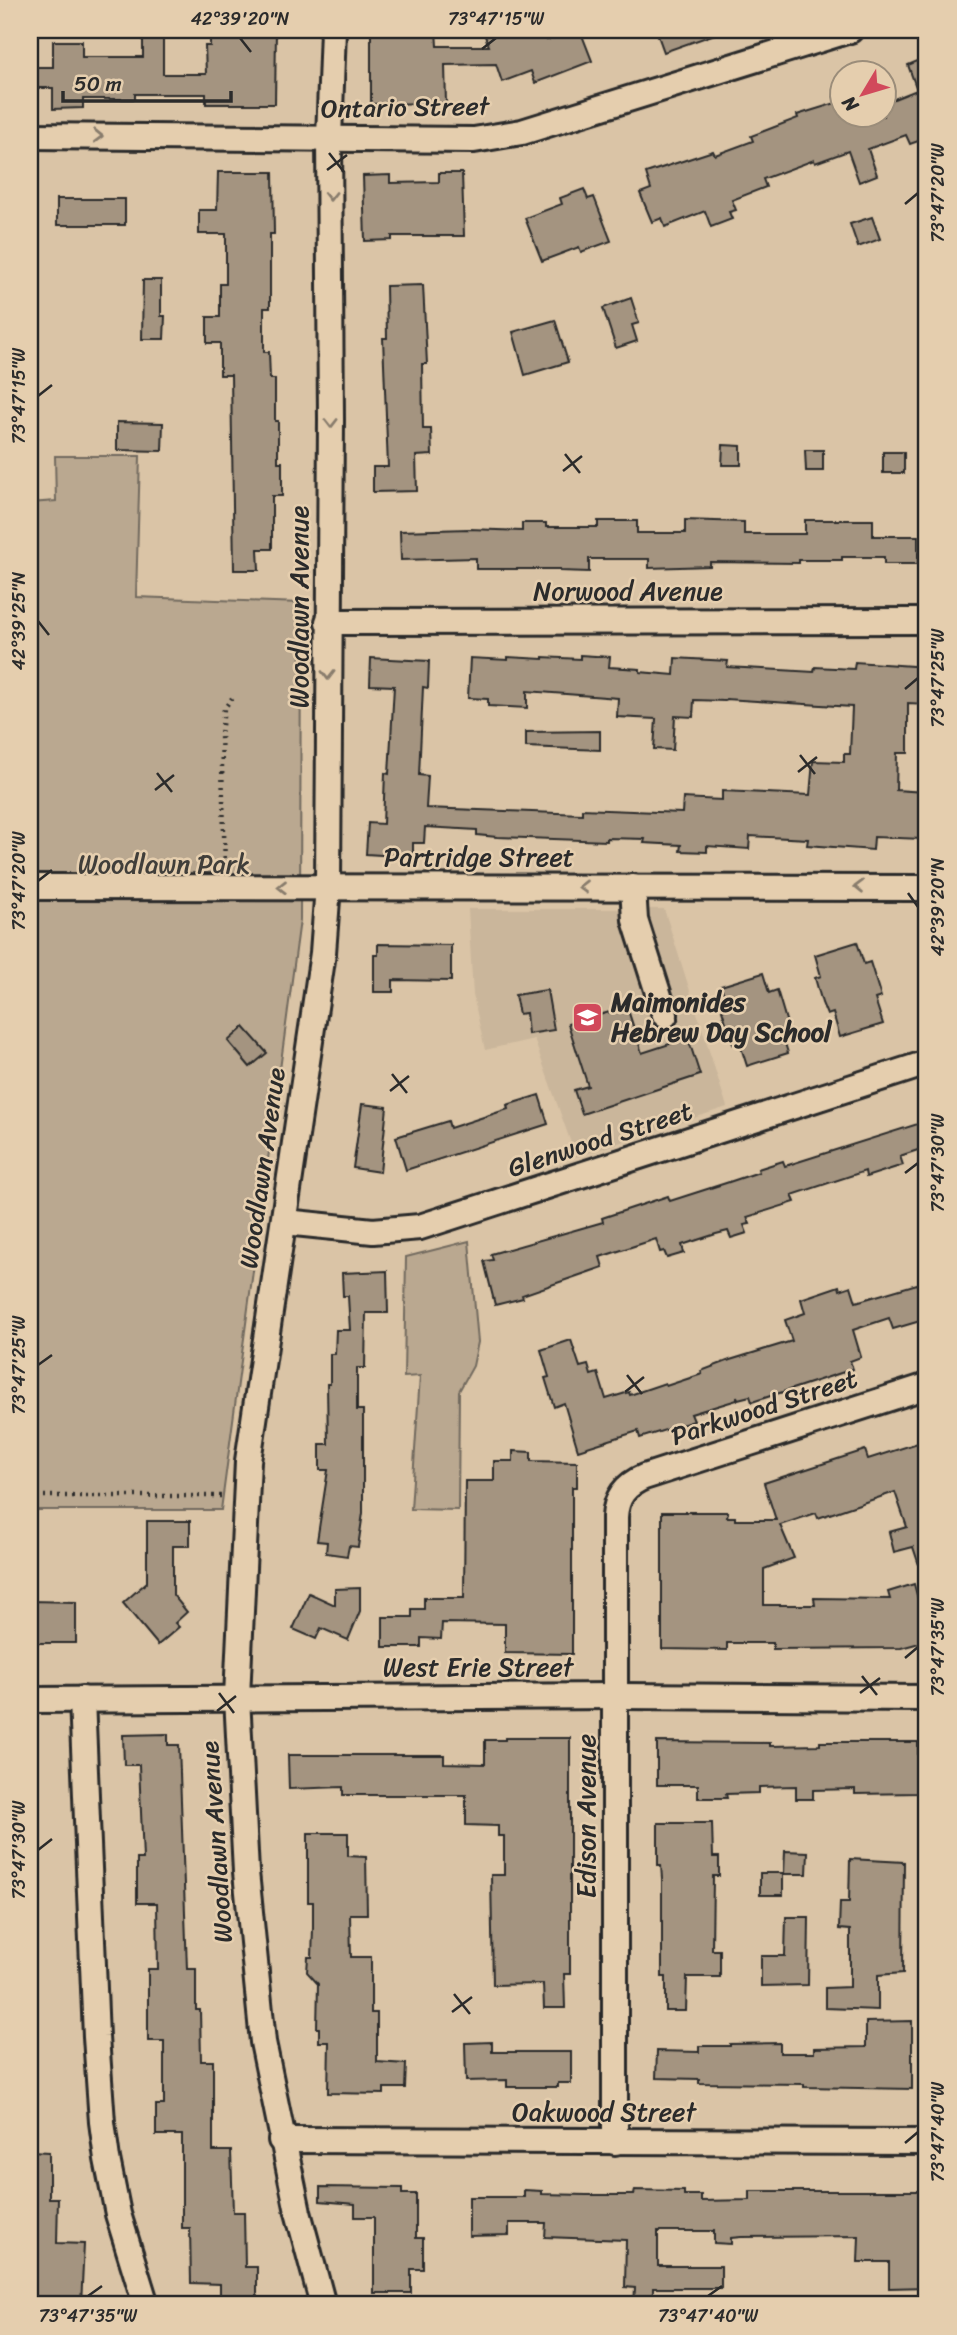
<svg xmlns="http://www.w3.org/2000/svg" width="957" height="2335" font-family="Sriracha,sans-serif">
<rect width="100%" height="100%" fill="#dac4a6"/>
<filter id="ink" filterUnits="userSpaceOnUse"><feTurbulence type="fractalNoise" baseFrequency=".0143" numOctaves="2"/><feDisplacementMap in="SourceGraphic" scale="14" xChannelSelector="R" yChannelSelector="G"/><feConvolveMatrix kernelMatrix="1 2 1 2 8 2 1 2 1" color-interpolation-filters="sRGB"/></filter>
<g filter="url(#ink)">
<!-- built -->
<polygon fill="#cab69b" points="468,909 664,909 727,1107 576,1157 534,1039 485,1050 473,995"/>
<!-- green -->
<g fill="#baa890" stroke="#726a5e" stroke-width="2">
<polygon points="55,456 140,456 136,597 301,603 300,920 221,1510 30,1510 30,503 56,501"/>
<polygon points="469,1241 478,1342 473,1366 459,1391 458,1510 411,1509 420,1376 404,1377 406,1257"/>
</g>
<!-- building -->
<g fill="#a49480" stroke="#2b2b2b" stroke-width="2">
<polygon points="143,30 163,30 163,74 206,74 205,46 210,46 210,30 276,30 275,104 206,104 206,94 135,94 135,99 83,99 83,108 53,109 53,88 30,88 30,67 53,67 53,41 82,41 82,57 143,57"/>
<polygon points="371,30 436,30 437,46 489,46 485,36 502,30 543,30 547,40 580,30 592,61 535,83 531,71 502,82 496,64 445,65 446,103 371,104"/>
<polygon points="656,30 720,30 721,32 664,52"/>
<polygon points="927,57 927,112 918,114 927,138 910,144 906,135 868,149 877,175 859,182 848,151 815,163 814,160 763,179 766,187 732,200 736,210 729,212 732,219 711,227 705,211 665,227 662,218 652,222 640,193 651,189 646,173 713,151 715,155 753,141 751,136 798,118 797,115 842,101 842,116 884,116 884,103 917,90 908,65"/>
<polygon points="218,172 273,172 274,234 270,234 270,308 264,308 264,352 269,352 270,379 275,379 275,421 278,421 278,462 282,462 282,496 272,496 272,549 258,549 259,570 234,570 231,375 220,375 220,343 207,343 207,317 220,317 220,284 226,284 226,234 199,234 199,210 217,210"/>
<polygon points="439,173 462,173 464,236 392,236 392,240 365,241 363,176 390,175 390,183 439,182"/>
<polygon points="584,189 588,199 594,197 611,241 581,252 579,247 542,261 525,218 562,204 560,198"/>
<rect x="57" y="199" width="68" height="26"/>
<polygon points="872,217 880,239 858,247 850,224"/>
<polygon points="143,280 161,280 161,316 165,316 164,339 142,339"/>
<polygon points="423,285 427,364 422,364 423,429 431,429 432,455 416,456 417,491 373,492 373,467 388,467 383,338 387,338 386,286"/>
<polygon points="631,298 639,323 632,325 637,341 616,348 603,308"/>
<polygon points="555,320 568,362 525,375 513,332"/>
<polygon points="117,422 163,423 162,451 117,450"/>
<polygon points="723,445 741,446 741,465 722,465"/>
<polygon points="805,450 823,450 823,471 806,471"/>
<rect x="883" y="452" width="21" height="21"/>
<polygon points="685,520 744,522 744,534 805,534 805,520 873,520 873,536 918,536 918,564 884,564 884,557 842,557 842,560 799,560 799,563 710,562 710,566 649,568 649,559 589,559 589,572 560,571 560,569 476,569 476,558 401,560 400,531 469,529 522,531 522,523 546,523 546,527 598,527 598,521 637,521 637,533 685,533"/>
<polygon points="580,655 610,657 609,667 640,669 640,672 674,675 675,658 728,661 727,667 814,672 815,667 854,669 855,662 927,667 926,704 908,703 908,753 897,753 896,790 924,792 922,839 874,837 873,850 807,845 808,839 750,836 749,849 707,846 707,852 680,851 681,845 644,843 645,839 607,838 607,841 497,837 477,835 477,830 425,827 424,843 413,843 413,857 366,854 368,823 383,824 385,773 389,774 394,686 370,685 371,658 429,661 428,688 423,687 419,775 428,776 426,808 582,814 582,809 682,813 683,798 722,800 722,791 810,795 813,761 844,762 844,754 850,754 852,707 726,699 725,701 694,700 693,717 675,716 673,750 654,749 656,719 617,717 618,698 527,691 527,708 488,706 488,699 468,698 470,658 508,660 508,657 543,659 543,657 580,659"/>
<polygon points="600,731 600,750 526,747 526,732"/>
<polygon points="857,942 864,964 870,962 881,997 875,999 883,1024 840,1037 833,1013 827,1015 822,1003 815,978 821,976 815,955"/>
<polygon points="378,944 451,945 451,981 393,980 393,992 374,992 374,955 378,955"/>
<polygon points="763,973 769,993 777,990 788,1027 781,1030 788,1053 747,1066 739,1041 733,1044 722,1010 728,1008 721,986"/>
<polygon points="547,990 554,1030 528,1034 526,1013 519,1014 515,995"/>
<polygon points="627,1007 642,1053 688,1038 700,1075 582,1114 574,1090 588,1086 568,1024"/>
<polygon points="244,1027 267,1053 250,1067 228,1041"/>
<polygon points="539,1095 548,1124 406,1170 396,1137 448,1121 450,1128 508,1109 507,1105"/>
<polygon points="362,1104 387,1107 380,1172 353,1168"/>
<polygon points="927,1121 927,1147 900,1156 903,1165 866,1177 865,1171 792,1195 795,1202 747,1217 750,1224 744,1225 747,1233 731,1238 728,1231 716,1234 682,1245 684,1253 667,1258 664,1251 660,1252 656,1239 600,1257 603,1267 522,1295 523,1298 495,1305 484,1261 493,1260 491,1254 603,1222 602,1218 668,1196 670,1201 726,1183 759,1172 758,1169 783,1161 785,1166"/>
<polygon points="387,1271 388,1313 366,1313 365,1368 357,1368 357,1410 363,1410 363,1513 358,1547 349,1546 347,1556 326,1553 327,1542 317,1541 328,1470 320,1470 320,1444 328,1444 327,1384 330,1384 330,1354 335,1354 336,1330 350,1330 348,1296 343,1296 342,1273"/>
<polygon points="927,1281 927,1319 893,1329 889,1318 853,1330 861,1357 850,1361 853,1369 752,1402 750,1396 738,1399 737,1396 737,1400 691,1414 694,1421 640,1438 638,1431 578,1450 564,1403 554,1407 545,1378 549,1377 541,1350 571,1340 580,1367 588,1365 591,1375 598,1373 606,1399 629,1392 630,1395 665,1383 666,1386 702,1374 701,1371 730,1360 792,1341 785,1320 805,1313 801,1299 839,1286 840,1290 851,1286 856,1302"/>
<polygon points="927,1440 927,1579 924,1580 913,1547 894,1552 889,1532 907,1527 895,1492 818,1518 816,1513 780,1525 794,1558 764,1569 764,1605 815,1605 814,1598 890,1599 888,1592 914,1584 927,1633 927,1641 901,1648 773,1649 773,1643 727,1643 727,1650 662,1649 662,1512 728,1512 727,1517 735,1517 735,1520 776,1520 764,1483 865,1450 868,1459"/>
<polygon points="513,1451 531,1452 531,1461 577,1462 577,1487 572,1487 572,1654 505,1653 505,1624 442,1623 441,1639 421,1638 421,1647 383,1647 383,1617 412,1617 412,1609 424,1609 424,1598 464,1598 465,1481 494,1481 494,1461 513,1461"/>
<polygon points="147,1521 190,1521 190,1546 173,1546 173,1595 187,1612 175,1623 179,1627 158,1645 123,1603 147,1582"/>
<polygon points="360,1588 360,1611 348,1640 321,1628 316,1639 293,1629 309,1593 335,1605 335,1589"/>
<polygon points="30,1601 76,1602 76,1643 30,1643"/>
<polygon points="168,1734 168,1745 179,1745 187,1969 196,1969 196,2010 200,2010 201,2061 213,2061 213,2151 231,2151 233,2212 244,2212 245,2267 257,2267 257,2305 220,2305 220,2284 191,2283 190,2228 182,2228 182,2135 156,2135 156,2105 164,2105 164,2041 148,2041 148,1969 158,1969 157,1903 137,1903 137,1859 143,1859 139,1765 124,1765 123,1735"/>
<polygon points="505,1738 570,1738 570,1974 564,1974 565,2008 544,2008 543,1984 493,1985 491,1875 504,1875 504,1836 498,1836 498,1826 466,1825 466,1795 343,1795 343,1787 289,1789 288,1755 444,1755 444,1763 485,1764 485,1740 505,1740"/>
<polygon points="657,1742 770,1743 770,1746 820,1745 820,1742 918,1742 918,1793 855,1794 855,1789 813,1790 813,1799 796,1799 796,1786 759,1787 759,1793 726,1794 727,1798 698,1798 698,1785 657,1785"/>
<polygon points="658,1823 712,1823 713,1857 719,1857 719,1876 713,1876 712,1950 720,1950 720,1977 687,1977 686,2011 666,2011 666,1977 662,1977 662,1879 661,1865 658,1865"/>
<polygon points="308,1833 348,1833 348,1856 366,1857 367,1914 350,1914 351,1957 371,1957 371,2013 377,2013 377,2062 406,2064 405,2088 384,2088 384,2094 328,2093 329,2042 319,2042 319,2028 317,2028 318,1984 307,1972 308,1957 312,1957 313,1928 313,1902 308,1902"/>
<polygon points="785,1851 808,1852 807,1874 784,1874"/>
<polygon points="850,1859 904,1862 903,1973 878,1975 878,2010 825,2008 825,1988 850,1987 850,1930 839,1929 840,1902 849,1902"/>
<rect x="760" y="1873" width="23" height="22"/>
<polygon points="786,1917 809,1917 808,1985 761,1986 761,1956 785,1956"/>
<polygon points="912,2021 912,2089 804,2087 804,2084 699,2083 699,2079 656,2078 657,2051 699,2052 699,2046 730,2046 730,2044 780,2043 780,2053 814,2053 814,2048 866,2047 866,2022"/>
<polygon points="492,2042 492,2052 571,2052 571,2083 558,2083 558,2087 507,2087 507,2080 466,2081 465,2043"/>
<polygon points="30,2151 49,2152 49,2198 58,2198 57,2243 84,2244 81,2305 30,2305"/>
<polygon points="320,2187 402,2188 402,2194 416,2194 416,2238 423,2238 423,2269 411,2269 411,2293 374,2293 374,2217 355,2217 355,2204 320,2201"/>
<polygon points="524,2190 542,2191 542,2194 586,2195 634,2195 635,2190 684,2191 684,2195 701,2195 701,2201 750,2200 750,2191 927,2191 927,2287 889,2288 889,2262 858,2262 859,2236 741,2237 731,2238 731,2244 714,2243 714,2231 658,2231 658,2266 721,2266 721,2288 653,2288 653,2305 634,2305 635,2288 625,2287 626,2240 545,2237 546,2223 509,2223 509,2235 469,2236 469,2197 524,2197"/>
</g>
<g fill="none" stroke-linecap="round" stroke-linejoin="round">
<defs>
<g id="minor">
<polyline points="30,136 474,140 522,132 850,30"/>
<polyline points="328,622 927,621"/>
<polyline points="30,887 927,888"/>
<polyline points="633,887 635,920 665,1015"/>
<polyline points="285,1222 373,1231 420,1227 927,1063"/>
<polyline points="82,1699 96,2037 102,2122 107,2159 118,2214 146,2305"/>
<polyline points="30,1700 616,1696 927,1698"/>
<polyline points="281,2140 927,2142"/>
<path d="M615,2142V1517C616,1497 625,1485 644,1477L927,1386"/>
<polyline points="323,2305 298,2212 263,2042 246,1872 237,1697 248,1461 323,953 328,886 331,419 329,138 333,30"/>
</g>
</defs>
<!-- minor casing -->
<use href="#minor" stroke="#2b2b2b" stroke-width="30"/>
<!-- path -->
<g stroke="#2b2b2b" stroke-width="4.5" stroke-dasharray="2 5" stroke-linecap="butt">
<polyline points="225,865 221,734 224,709 232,698"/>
<polyline points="30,1496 225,1496"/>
</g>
<!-- minor -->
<use href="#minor" stroke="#e5ceae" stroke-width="24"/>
</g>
<!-- one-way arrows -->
<defs><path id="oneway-chevron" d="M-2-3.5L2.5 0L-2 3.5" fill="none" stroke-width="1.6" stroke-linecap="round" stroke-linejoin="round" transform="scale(1.75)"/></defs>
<g stroke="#887c6c">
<use href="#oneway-chevron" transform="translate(98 136) rotate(1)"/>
<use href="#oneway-chevron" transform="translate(330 196) rotate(90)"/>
<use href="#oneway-chevron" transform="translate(331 423) rotate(90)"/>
<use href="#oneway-chevron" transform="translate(328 675) rotate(90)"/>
<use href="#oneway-chevron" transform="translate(282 887) rotate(-180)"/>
<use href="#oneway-chevron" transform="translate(583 887) rotate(-180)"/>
<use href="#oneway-chevron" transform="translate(859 887) rotate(-179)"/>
</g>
</g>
<!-- ticks -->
<path fill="none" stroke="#2b2b2b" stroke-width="2.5" d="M240,38L251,52M482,49L496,38M329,153L344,172M327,170L347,155M905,204L918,193M38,396L52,385M565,454L580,473M563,471L582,456M38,621L49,635M905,689L918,678M800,755L815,774M798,772L817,757M157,773L172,792M155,790L174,775M38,881L52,870M908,893L918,907M392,1074L407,1093M390,1091L409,1076M905,1173L918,1163M38,1365L52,1355M627,1375L642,1394M625,1392L644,1377M905,1658L918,1647M862,1676L877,1695M219,1693L234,1713M860,1693L880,1678M217,1711L236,1696M38,1850L52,1839M454,1994L470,2014M452,2012L472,1997M905,2143L918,2132M88,2296L102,2286M708,2296L722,2286"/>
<!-- icons -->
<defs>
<symbol id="school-square" viewBox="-11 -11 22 22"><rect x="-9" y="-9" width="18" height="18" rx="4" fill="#d1495b" stroke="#e5ceae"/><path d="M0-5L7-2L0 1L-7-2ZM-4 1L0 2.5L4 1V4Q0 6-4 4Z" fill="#fff"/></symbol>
</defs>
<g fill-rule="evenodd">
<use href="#school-square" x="570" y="1000" width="35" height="35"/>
</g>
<g text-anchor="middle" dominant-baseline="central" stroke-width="5" stroke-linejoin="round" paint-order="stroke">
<!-- street labels -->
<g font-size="26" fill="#2b2b2b" stroke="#e5ceae">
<text transform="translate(405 107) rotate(-1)">Ontario Street</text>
<text x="628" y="591">Norwood Avenue</text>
<text transform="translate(299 607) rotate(-90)">Woodlawn Avenue</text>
<text x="479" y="857">Partridge Street</text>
<text transform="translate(600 1139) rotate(-18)">Glenwood Street</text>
<text transform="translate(262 1168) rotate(-82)">Woodlawn Avenue</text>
<text transform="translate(764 1407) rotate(-18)">Parkwood Street</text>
<text x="478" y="1667">West Erie Street</text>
<text transform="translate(586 1816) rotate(-90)">Edison Avenue</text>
<text transform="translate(216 1842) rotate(-94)">Woodlawn Avenue</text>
<text x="604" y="2112">Oakwood Street</text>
</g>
<!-- park labels -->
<g font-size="26" fill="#403e3a" stroke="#e5ceae">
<text x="164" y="864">Woodlawn Park</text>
</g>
<!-- poi labels -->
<g font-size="26" font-weight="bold" fill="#2b2b2b" stroke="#e5ceae" text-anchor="start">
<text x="611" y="1002">Maimonides<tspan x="611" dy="30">Hebrew Day School</tspan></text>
</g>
</g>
<!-- margin -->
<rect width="957" height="2335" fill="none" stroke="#e5ceae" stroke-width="77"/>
<!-- north arrow -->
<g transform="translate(863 94) rotate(232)"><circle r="33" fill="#e5ceae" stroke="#9b8d7a" stroke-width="2"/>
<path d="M0-5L12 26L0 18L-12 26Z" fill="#d1495b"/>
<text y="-10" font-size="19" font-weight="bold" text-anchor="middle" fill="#2b2b2b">N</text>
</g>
<!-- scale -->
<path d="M63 91v10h168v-10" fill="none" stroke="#2b2b2b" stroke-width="3.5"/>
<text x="74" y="91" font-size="21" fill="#2b2b2b" stroke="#e5ceae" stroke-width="5" paint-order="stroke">50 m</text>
<rect x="38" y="38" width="880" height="2258" fill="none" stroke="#2b2b2b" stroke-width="2.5"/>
<g font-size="18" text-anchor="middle" fill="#2b2b2b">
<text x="240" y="25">42°39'20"N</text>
<text x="496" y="25">73°47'15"W</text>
<text transform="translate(938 193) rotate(-90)" y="6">73°47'20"W</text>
<text transform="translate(19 396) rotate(-90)" y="6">73°47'15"W</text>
<text transform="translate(19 621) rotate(-90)" y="6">42°39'25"N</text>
<text transform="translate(938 678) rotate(-90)" y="6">73°47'25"W</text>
<text transform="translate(19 881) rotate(-90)" y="6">73°47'20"W</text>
<text transform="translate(938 907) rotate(-90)" y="6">42°39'20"N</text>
<text transform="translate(938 1163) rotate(-90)" y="6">73°47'30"W</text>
<text transform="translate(19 1365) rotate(-90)" y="6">73°47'25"W</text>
<text transform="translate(938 1647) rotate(-90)" y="6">73°47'35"W</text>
<text transform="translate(19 1850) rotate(-90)" y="6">73°47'30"W</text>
<text transform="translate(938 2132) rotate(-90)" y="6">73°47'40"W</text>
<text x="88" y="2322">73°47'35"W</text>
<text x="708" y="2322">73°47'40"W</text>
</g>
</svg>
